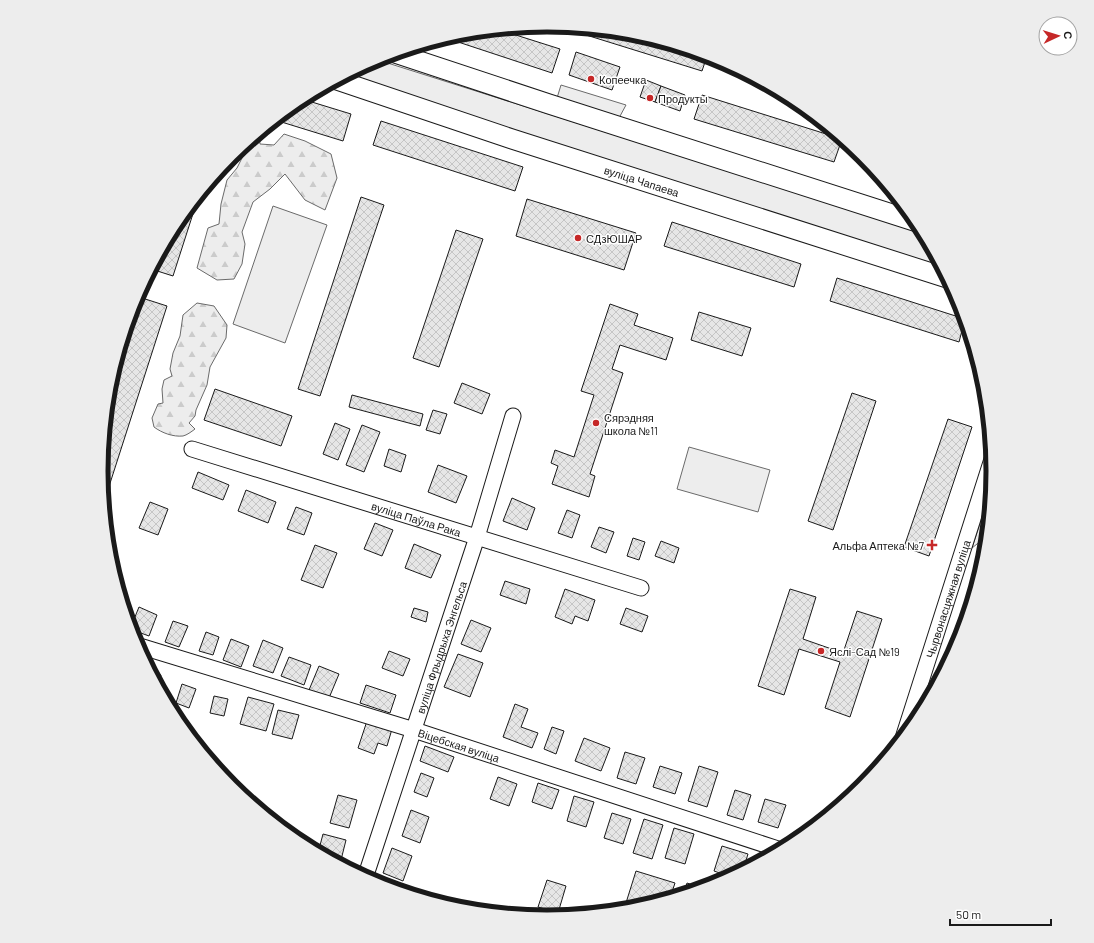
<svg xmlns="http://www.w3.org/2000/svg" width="1094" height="943" font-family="Barlow,sans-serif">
<defs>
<pattern id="forest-firs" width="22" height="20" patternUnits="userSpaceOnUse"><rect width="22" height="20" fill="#ededed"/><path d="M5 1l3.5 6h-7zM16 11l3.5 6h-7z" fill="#cbcbcb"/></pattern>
<pattern id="building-cross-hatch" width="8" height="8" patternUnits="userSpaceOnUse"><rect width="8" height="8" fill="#e6e6e6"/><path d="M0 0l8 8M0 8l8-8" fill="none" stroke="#c5c5c5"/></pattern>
</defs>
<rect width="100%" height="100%" fill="#fff"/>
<!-- built -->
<g fill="#ededed" stroke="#6a6a6a">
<polygon points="375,59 924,233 944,271 341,78"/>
<polygon points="561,85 626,105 619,118 557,98"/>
<polygon points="273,206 327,225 285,343 233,324"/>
<polygon points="689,447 770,470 758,512 677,489"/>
<polygon points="992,487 987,536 972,548"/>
</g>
<!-- forest -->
<g fill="url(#forest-firs)" stroke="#6a6a6a">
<polygon points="259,133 260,144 274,145 284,134 305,141 331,154 337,178 325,210 305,200 285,174 270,189 253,202 242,232 245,244 242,264 234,279 217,280 197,268 208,228 219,224 221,204 227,180 237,168 242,158 247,143"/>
<path d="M197,303L214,306L227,325L226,338L210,367L207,385L196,410L195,416L189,423L195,429C191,432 187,435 183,436C173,437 162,433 154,427L152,418L158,404L163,403L162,389L164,380L172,376L170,369L173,353L180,336L183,315Z"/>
</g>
<!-- building -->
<g fill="url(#building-cross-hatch)" stroke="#1a1a1a">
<polygon points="570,27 634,34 707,56 702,71 570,30"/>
<polygon points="500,30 560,49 552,73 446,38 460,34"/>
<polygon points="576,52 620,67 612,90 569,75"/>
<polygon points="646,80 661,86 655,102 640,97"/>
<polygon points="661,86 685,95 680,111 655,102"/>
<polygon points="702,95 842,139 834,162 694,119"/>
<polygon points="302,99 351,114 343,141 275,120"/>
<polygon points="381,121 523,167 515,191 373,145"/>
<polygon points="199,195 173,276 151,269 176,223"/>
<polygon points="361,197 384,205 320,396 298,389"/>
<polygon points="527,199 636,233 624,270 516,236"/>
<polygon points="672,222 801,264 794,287 664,246"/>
<polygon points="456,230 483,239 439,367 413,358"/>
<polygon points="837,278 965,319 959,342 830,301"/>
<polygon points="139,297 167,306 104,502 101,471 109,389"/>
<polygon points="610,304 638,314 634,325 673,338 666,360 620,345 612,369 623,373 590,474 595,476 589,497 552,484 558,466 551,463 555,450 574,457 594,395 581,391"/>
<polygon points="699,312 751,328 742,356 691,340"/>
<polygon points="462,383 490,394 482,414 454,403"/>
<polygon points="215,389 292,416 281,446 204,420"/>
<polygon points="852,393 876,401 833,530 808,521"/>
<polygon points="352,395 423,414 420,426 349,407"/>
<polygon points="433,410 447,414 440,434 426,430"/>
<polygon points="948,419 972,427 929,556 904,547"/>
<polygon points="335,423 350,429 338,460 323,454"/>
<polygon points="362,425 380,432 364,472 346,465"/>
<polygon points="389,449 406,455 401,472 384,466"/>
<polygon points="438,465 467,476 456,503 428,492"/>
<polygon points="198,472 229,485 223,500 192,488"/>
<polygon points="246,490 276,502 268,523 238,511"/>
<polygon points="512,498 535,508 527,530 503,521"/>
<polygon points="150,502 168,509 158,535 139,528"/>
<polygon points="296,507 312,513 304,535 287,529"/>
<polygon points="567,510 580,515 572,538 558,533"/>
<polygon points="375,523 393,530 382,556 364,549"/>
<polygon points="599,527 614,532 606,553 591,547"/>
<polygon points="633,538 645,542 639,560 627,556"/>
<polygon points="661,541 679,548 674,563 655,556"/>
<polygon points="414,544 441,555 431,578 405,568"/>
<polygon points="315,545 337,553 323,588 301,580"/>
<polygon points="505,581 530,589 526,604 500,595"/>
<polygon points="565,589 595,600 588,621 575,616 572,624 555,617"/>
<polygon points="790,589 816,597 803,639 843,653 857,611 882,619 850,717 825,708 840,662 799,649 784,695 758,686"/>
<polygon points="139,607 157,615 149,636 130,629"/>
<polygon points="414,608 428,612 426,622 411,617"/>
<polygon points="626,608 648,616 642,632 620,624"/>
<polygon points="471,620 491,628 481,652 461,644"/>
<polygon points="173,621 188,626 179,647 165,642"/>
<polygon points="206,632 219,637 213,655 199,651"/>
<polygon points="231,639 249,646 241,667 223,660"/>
<polygon points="263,640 283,648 273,673 253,666"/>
<polygon points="389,651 410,659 403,676 382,668"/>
<polygon points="458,654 483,663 470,697 444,687"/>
<polygon points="289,657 311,665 304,685 281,676"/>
<polygon points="319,666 339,674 329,698 309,690"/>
<polygon points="150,671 161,675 157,685"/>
<polygon points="182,684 196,689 189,708 176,703"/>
<polygon points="366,685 396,695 390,713 360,703"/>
<polygon points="214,696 228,699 224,716 210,713"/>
<polygon points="248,697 274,704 266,731 240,724"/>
<polygon points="515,704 528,709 521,727 538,733 532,748 503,737"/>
<polygon points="278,710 299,715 292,739 272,734"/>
<polygon points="367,721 392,729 387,746 378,743 374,754 358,748"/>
<polygon points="552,727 564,731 556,754 544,749"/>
<polygon points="584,738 610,748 601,771 575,761"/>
<polygon points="425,746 454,757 448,772 420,761"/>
<polygon points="625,752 645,758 636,784 617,778"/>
<polygon points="660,766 682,773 675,794 653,787"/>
<polygon points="699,766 718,772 707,807 688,801"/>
<polygon points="421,773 434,778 427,797 414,792"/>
<polygon points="498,777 517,784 509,806 490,799"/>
<polygon points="538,783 559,790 552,809 532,802"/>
<polygon points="735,790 751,795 743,820 727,815"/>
<polygon points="338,795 357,800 349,828 330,823"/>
<polygon points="574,796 594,802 586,827 567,821"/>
<polygon points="765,799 786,805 778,828 758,822"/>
<polygon points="411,810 429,817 420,843 402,836"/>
<polygon points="612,813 631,819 623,844 604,838"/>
<polygon points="644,819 663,825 652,859 633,853"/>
<polygon points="674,828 694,834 685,864 665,858"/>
<polygon points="323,834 346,840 341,860 318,853"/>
<polygon points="722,846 748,854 743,870 731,877 714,871"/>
<polygon points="392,848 412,856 403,881 383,873"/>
<polygon points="636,871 675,883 670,898 666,900 661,898 660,902 636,909 625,906"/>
<polygon points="547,880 566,886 558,913 538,907"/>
<polygon points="687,883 701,888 701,889 683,895"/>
</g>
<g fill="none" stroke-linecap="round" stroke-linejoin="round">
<defs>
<g id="minor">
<path id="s1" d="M192,449L641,588"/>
<path id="s2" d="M136,645L414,730L781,850"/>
<path id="s3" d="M903,738L992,459"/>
<path id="s4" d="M365,878L477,537L513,416"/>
</g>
<g id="major">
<polyline points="395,53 549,104 917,222"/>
<path id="s5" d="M337,80L512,139L947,278"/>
</g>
</defs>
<!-- minor casing -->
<use href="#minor" stroke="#1a1a1a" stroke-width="17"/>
<!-- major casing -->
<use href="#major" stroke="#1a1a1a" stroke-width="21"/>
<!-- minor -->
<use href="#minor" stroke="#fff" stroke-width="15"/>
<!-- major -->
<use href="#major" stroke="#fff" stroke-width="19"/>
</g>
<!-- markers -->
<g fill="#c62828" stroke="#fff" stroke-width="1.5">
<circle cx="591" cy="79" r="4"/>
<circle cx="650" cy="98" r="4"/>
<circle cx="578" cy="238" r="4"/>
<circle cx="596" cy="423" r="4"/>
<path d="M930 539h4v4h4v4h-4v4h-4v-4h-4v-4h4z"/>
<circle cx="821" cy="651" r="4"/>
</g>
<g text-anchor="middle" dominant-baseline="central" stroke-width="3" stroke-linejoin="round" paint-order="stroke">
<!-- poi labels -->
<g font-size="11" fill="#1a1a1a" stroke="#fff" text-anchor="start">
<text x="599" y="79">Копеечка</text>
<text x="658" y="98">Продукты</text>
<text x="586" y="238">СДзЮШАР</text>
<text x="604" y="417">Сярэдняя<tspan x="604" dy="13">школа №11</tspan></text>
<text x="924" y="545" text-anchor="end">Альфа Аптека №7</text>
<text x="829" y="651">Яслі-Сад №19</text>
</g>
<!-- street labels -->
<g font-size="11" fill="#1a1a1a" stroke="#fff">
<text stroke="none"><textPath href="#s5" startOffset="321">вуліца Чапаева</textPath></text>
<text stroke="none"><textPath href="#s1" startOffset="235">вуліца Паўла Рака</textPath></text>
<text stroke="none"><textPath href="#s3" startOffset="146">Чырвонасцяжная вуліца</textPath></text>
<text stroke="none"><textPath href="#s4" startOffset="243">вуліца Фрыдрыха Энгельса</textPath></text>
<text stroke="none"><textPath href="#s2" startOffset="338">Віцебская вуліца</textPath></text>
</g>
</g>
<!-- crop -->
<path d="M0 0H1094V943H0ZM108 471a439 439 0 1 1 878 0a439 439 0 1 1-878 0Z" fill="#ededed" fill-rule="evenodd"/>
<path fill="none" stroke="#1a1a1a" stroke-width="5" d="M108 471a439 439 0 1 1 878 0a439 439 0 1 1-878 0Z"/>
<!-- north arrow -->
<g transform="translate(1058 36) rotate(86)"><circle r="19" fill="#ffffff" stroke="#a3a3a3"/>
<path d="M0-3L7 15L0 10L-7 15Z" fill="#c62828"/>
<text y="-6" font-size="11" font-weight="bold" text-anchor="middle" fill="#1a1a1a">С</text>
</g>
<!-- scale -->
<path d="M950 919v6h101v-6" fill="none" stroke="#1a1a1a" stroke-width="2"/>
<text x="956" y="919" font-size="12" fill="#1a1a1a" stroke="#ffffff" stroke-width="3" paint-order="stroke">50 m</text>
</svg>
